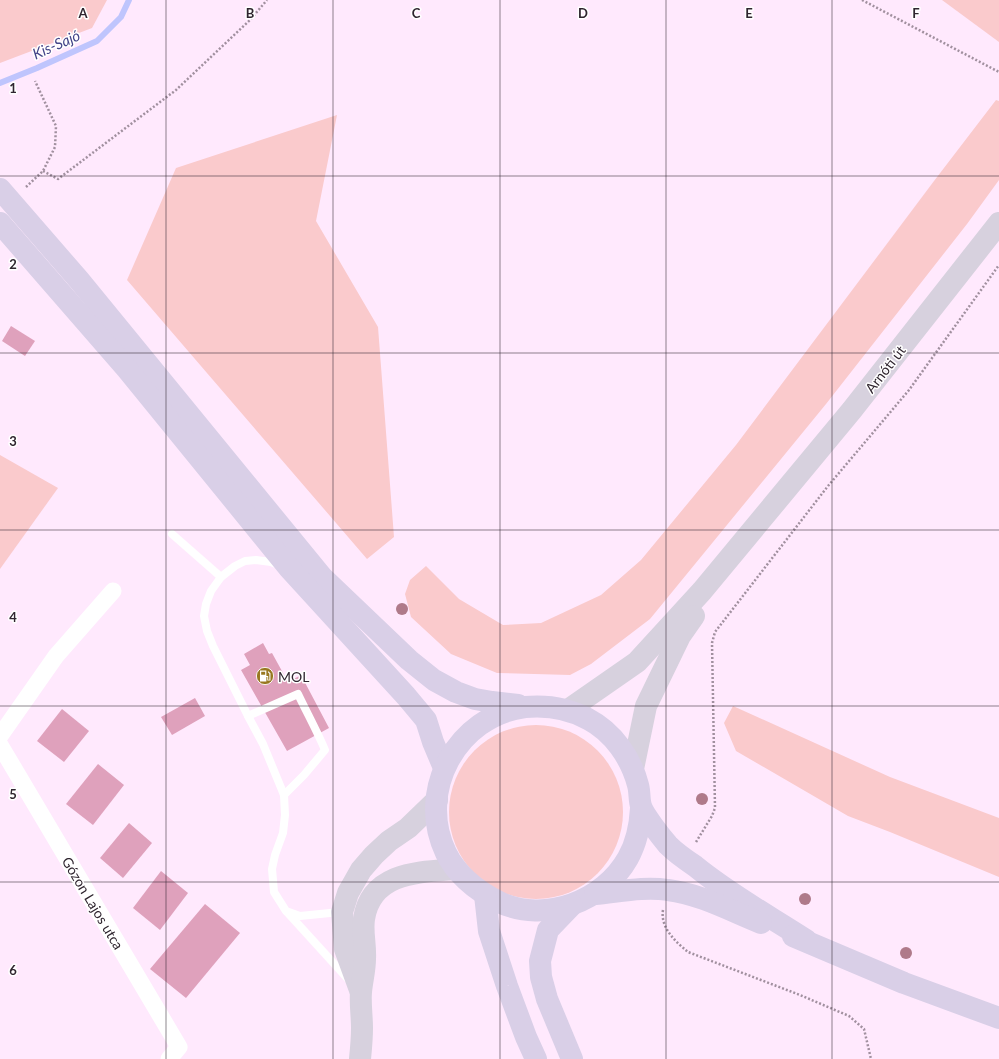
<svg xmlns="http://www.w3.org/2000/svg" width="999" height="1059" font-family="Lato,sans-serif">
<rect width="100%" height="100%" fill="#ffe9fd"/>
<!-- green -->
<g fill="#facacc">
<polygon points="0,0 107,0 92,28 0,63"/>
<polygon points="942,0 999,0 999,42"/>
<polygon points="996,100 999,101 999,180 967,224 826,404 650,619 591,664 570,675 497,673 451,654 411,617 405,594 410,580 426,566 459,599 503,625 541,623 601,595 641,560 736,445 934,181"/>
<polygon points="337,115 316,221 378,327 394,537 367,559 127,280 176,168"/>
<polygon points="0,455 58,488 0,569"/>
<polygon points="733,706 890,777 999,818 999,877 890,832 848,816 736,751 724,723"/>
<circle cx="536" cy="812" r="87"/>
</g>
<g fill="none" stroke-linecap="round" stroke-linejoin="round">
<!-- stream -->
<polyline stroke="#bfc5fd" stroke-width="6" points="0,83 37,68 97,41 121,17 129,0"/>
</g>
<!-- building -->
<g fill="#dfa1bc">
<polygon points="11,326 35,341 25,356 2,341"/>
<polygon points="263,643 269,654 272,653 288,682 301,675 329,728 287,751 241,670 250,665 244,654"/>
<polygon points="195,698 205,716 172,735 161,717"/>
<polygon points="62,709 89,731 64,762 37,741"/>
<polygon points="98,764 124,785 93,825 66,804"/>
<polygon points="129,823 152,843 123,878 100,858"/>
<polygon points="161,871 188,893 160,930 133,908"/>
<polygon points="205,904 240,933 186,998 150,969"/>
</g>
<g fill="none" stroke-linecap="round" stroke-linejoin="round">
<!-- path -->
<g stroke="#a1909f" stroke-width="2.5" stroke-dasharray="2 2" stroke-linecap="butt">
<polyline points="862,0 999,72"/>
<polyline points="43,171 58,179 176,90 250,20 267,0"/>
<polyline points="26,187 43,171 55,147 56,126 35,81"/>
<polyline points="696,842 712,816 715,808 712,643 715,632 828,486 909,390 999,265"/>
<path d="M663,910C660,928 676,942 688,952L800,995L849,1016L864,1029L871,1059"/>
</g>
<!-- lane -->
<g stroke="#fff" stroke-width="8">
<polyline points="172,534 221,577"/>
<polyline points="281,566 271,562 256,560 245,561 235,566 221,577 211,591 206,604 204,616 207,631 213,646 248,716 263,744 284,795 285,815 283,833 275,855 272,869 274,892 286,911 300,916 340,912"/>
<path d="M248,716L298,694C307,713 317,731 325,750L304,775L284,795"/>
<polyline points="287,912 348,979"/>
</g>
<!-- street -->
<g stroke="#fff" stroke-width="17">
<polyline points="0,736 56,656 113,591"/>
<polyline points="0,745 179,1047 169,1059"/>
</g>
<!-- secondary -->
<g stroke="#d7d1de" stroke-width="22">
<polyline points="568,710 637,662 702,591 852,410 999,223"/>
<polyline points="633,769 646,706 680,636 694,616"/>
<polyline points="360,990 345,949 342,912 348,893 361,870 374,855 389,841 408,828 437,800"/>
<path d="M360,1059C361,1049 362,1039 362,1028C362,1016 360,1004 361,992C362,981 365,970 365,959C366,946 362,932 364,919C371,872 419,872 456,869"/>
</g>
<!-- primary -->
<g stroke="#d9cfe7" stroke-width="22">
<polyline points="0,189 79,280 322,577 409,660 434,680 456,692 475,699 492,702 518,705"/>
<polyline points="0,223 127,369 289,568 406,696 426,720 433,742 444,768"/>
<path d="M641,808C640,826 637,842 628,858C604,901 545,924 499,902C477,891 457,875 446,853C416,791 457,716 525,707C547,705 568,708 588,719C613,732 631,758 638,785C640,792 639,800 641,806C643,814 662,838 668,845C676,853 686,860 695,866C729,894 769,916 806,940"/>
<path d="M595,894C618,892 644,886 668,890C700,894 731,911 761,923"/>
<polyline points="485,895 489,931 507,986 526,1037 536,1059"/>
<polyline points="793,936 904,983 999,1018"/>
<polyline points="572,1059 547,999 541,977 540,961 548,930 572,905"/>
</g>
</g>
<!-- trees -->
<g fill="#af7a8a">
<circle cx="402" cy="609" r="6"/>
<circle cx="702" cy="799" r="6"/>
<circle cx="805" cy="899" r="6"/>
<circle cx="906" cy="953" r="6"/>
</g>
<!-- grid -->
<path fill="none" stroke="#2f252f" stroke-width="1" stroke-opacity="0.55" d="M166,0V1059M333,0V1059M500,0V1059M666,0V1059M832,0V1059M0,176H999M0,353H999M0,530H999M0,706H999M0,882H999"/>
<!-- icons -->
<defs>
<symbol id="fuel-disc" viewBox="-11 -11 22 22"><circle r="9.5" fill="#987821" stroke="#fff"/><path d="M-5.5-6h7V0h2V4h1.3V-2.5L3-4.5l.8-.8L6-3V5H2.5V1h-1V6h-7ZM-4.2-4.7v3.2H.2V-4.7Z" fill="#fff"/></symbol>
</defs>
<g fill-rule="evenodd">
<use href="#fuel-disc" x="255" y="666" width="20" height="20"/>
</g>
<g text-anchor="middle" dominant-baseline="central" stroke-width="3" stroke-linejoin="round" paint-order="stroke">
<!-- street labels -->
<g font-size="14" fill="#2f252f" stroke="#fff">
<text transform="translate(885 369) rotate(-52)">Arnóti út</text>
<text transform="translate(93 903) rotate(59)">Gózon Lajos utca</text>
</g>
<!-- poi labels -->
<g font-size="14" fill="#2f252f" stroke="#fff" text-anchor="start">
<text x="278" y="676">MOL</text>
</g>
<!-- water labels -->
<g font-size="15" font-style="italic" fill="#434488" stroke="#fff">
<text transform="translate(56 44) rotate(-24)">Kis-Sajó</text>
</g>
</g>
<g font-size="13" text-anchor="middle" font-weight="bold" fill="#2f252f" stroke="#fff" stroke-width="3" stroke-linejoin="round" paint-order="stroke">
<text x="83" y="18">A</text>
<text x="250" y="18">B</text>
<text x="416" y="18">C</text>
<text x="583" y="18">D</text>
<text x="749" y="18">E</text>
<text x="916" y="18">F</text>
<text x="13" y="93">1</text>
<text x="13" y="269">2</text>
<text x="13" y="446">3</text>
<text x="13" y="622">4</text>
<text x="13" y="799">5</text>
<text x="13" y="975">6</text>
</g>
</svg>
